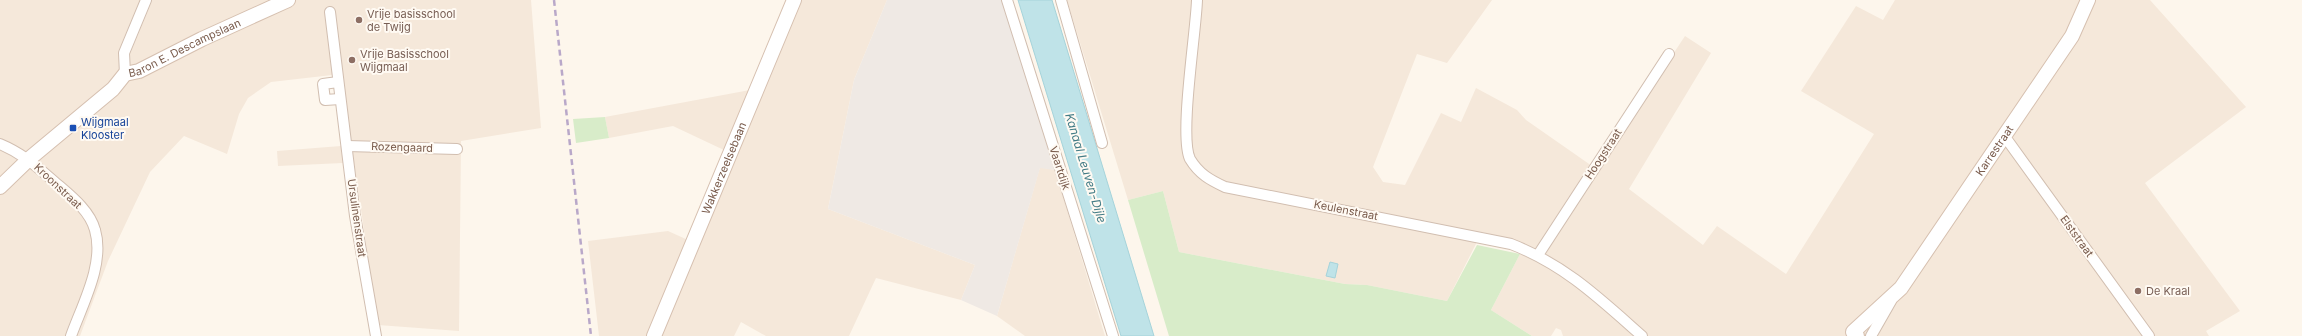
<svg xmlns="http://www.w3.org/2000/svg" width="2302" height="336" font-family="Inter,sans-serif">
<rect width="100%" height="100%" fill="#fdf6ec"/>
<!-- residential -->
<g fill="#f5e8da">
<polygon points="0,0 531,0 541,128 461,141 459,331 378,325 341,74 271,82 248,98 239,114 227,154 184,136 150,172 108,261 80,336 0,336"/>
<polygon points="798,0 887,0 854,80 828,209 975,265 961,300 876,278 849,336 766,336 741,322 734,336 599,336 588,241 668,231 688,240 726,151 673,126 609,138 605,117 750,90"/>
<polygon points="1067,0 1492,0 1447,63 1417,54 1373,167 1383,182 1405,185 1441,113 1461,122 1476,88 1517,110 1526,120 1592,166 1537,249 1482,232 1447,301 1367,285 1345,284 1179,252 1163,191 1128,200"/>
<polygon points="1895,0 2150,0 2246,107 2145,183 2240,311 2206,331 2209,336 1563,336 1561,330 1556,328 1551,336 1532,336 1491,310 1520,254 1536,261 1685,36 1711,53 1629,189 1703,245 1717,226 1786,274 1874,134 1801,91 1856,6 1883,20"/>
<polygon points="341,146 343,163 278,166 277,151"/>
<polygon points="1040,167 1055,170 1105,336 1025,336 997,316"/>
</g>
<!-- industrial -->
<polygon fill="#efe9e4" points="887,0 1005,0 1055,170 1040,168 997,316 961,300 975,265 828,209 854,80"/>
<!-- green -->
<g fill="#d8ecc9">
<polygon points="605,117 609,138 576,143 573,119"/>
<polygon points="1163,191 1179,252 1345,284 1367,285 1447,301 1477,245 1520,254 1491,310 1532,336 1169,336 1128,200"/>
</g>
<!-- water -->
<g fill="#bfe3e8" stroke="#a5d3da">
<polygon points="1018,0 1052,0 1154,336 1121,336"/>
<polygon points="1330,262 1338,264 1335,278 1326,276"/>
</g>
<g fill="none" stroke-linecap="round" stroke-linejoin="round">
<defs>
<g id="street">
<polyline points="1007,0 1113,336"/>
<polyline points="1061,0 1102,143"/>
<path d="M1197,0C1196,32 1179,136 1190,159C1199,174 1210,180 1225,187L1511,244C1565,265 1599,298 1642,336"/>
<polyline points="330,12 355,216 376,336"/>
<polyline points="125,74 124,53 146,0"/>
<polyline points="338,82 323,84 325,100 340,99"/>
<polyline points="2003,138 2008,141 2149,336"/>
<path d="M0,144C24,154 37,167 57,184C71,196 90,211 95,230C105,264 82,305 71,336"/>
<polyline points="347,146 457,149"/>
<polyline points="1538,255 1669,54"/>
<polyline points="1871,336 1891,301"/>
</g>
<g id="secondary">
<path id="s1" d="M0,187L29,159L113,89L125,74L139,71L202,39L288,0"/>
<path id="s2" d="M654,336L794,0"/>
<path id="s3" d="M1857,336L1853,332L1901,288L2072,36L2088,0"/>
</g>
</defs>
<!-- street casing -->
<use href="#street" stroke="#d1beb0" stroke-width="12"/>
<!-- secondary casing -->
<use href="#secondary" stroke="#d6c0b0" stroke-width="16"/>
<!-- street -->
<use href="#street" stroke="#fff" stroke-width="10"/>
<!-- secondary -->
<use href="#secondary" stroke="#fff" stroke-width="14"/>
<!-- rail -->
<polyline stroke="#b9a8c9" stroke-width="2.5" stroke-dasharray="6 4" stroke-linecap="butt" points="554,0 591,336"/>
</g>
<!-- markers -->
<g fill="#8d6e63" stroke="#fffaf3" stroke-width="1.5">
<circle cx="359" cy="20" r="4"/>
<circle cx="352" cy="60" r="4"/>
<circle cx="2138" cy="291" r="4"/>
</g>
<rect fill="#1a4fb4" stroke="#fffaf3" stroke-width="1.5" x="69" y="124" width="8" height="8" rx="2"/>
<g text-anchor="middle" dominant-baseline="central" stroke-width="4" stroke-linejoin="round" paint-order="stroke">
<!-- education labels -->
<g font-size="11" fill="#785e54" stroke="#fffaf3" text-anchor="start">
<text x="367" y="14">Vrije basisschool<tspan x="367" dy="13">de Twijg</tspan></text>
<text x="360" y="54">Vrije Basisschool<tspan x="360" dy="13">Wijgmaal</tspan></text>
<text x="2146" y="291">De Kraal</text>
</g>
<!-- street labels -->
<g font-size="11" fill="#7a5c4d" stroke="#fffaf3">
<text stroke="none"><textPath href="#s1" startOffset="234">Baron E. Descampslaan</textPath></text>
<text transform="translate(402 147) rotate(2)">Rozengaard</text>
<text stroke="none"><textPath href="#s3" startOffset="237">Karrestraat</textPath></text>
<text transform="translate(1603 154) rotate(-57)">Hoogstraat</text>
<text stroke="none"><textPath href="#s2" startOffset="182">Wakkerzeelsebaan</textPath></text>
<text transform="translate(1060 168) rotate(72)">Vaartdijk</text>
<text transform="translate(58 186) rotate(43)">Kroonstraat</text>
<text transform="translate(1346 210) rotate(11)">Keulenstraat</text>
<text transform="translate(357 218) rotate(82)">Ursulinenstraat</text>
<text transform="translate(2077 236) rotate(54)">Elststraat</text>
</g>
<!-- transit labels -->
<g font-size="11" fill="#164399" stroke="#fffaf3" text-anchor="start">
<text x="81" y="122">Wijgmaal<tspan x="81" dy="13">Klooster</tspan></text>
</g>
<!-- water labels -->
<g font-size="12" font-style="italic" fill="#437c86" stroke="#fffaf3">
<text transform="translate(1086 168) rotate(73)">Kanaal Leuven-Dijle</text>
</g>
</g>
</svg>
